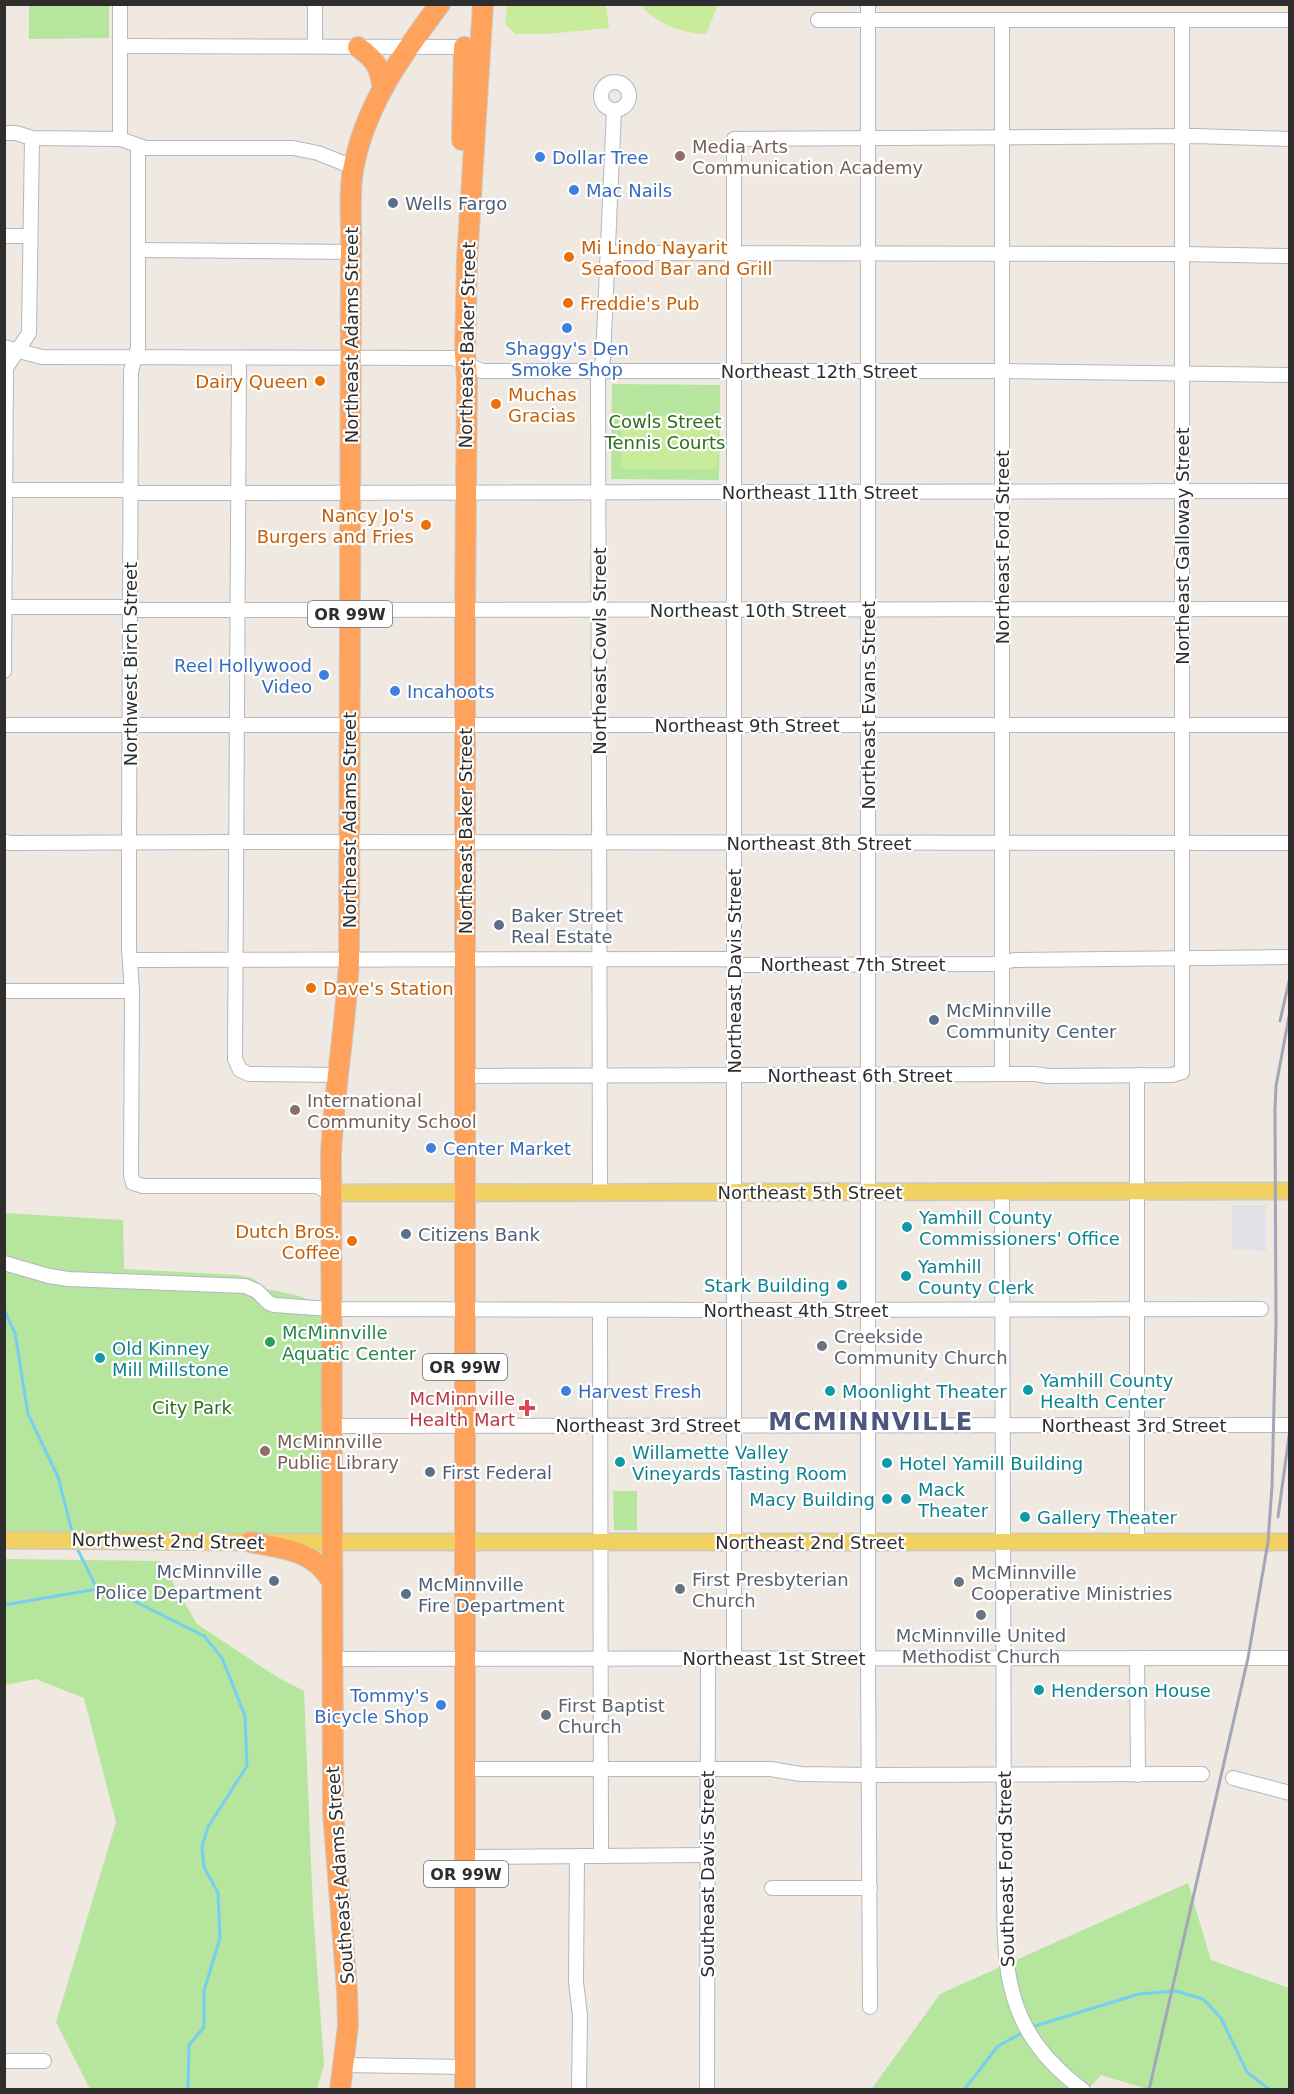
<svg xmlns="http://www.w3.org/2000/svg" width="1294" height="2094" font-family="'DejaVu Sans',sans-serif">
<rect width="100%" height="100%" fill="#efe9e1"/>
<!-- industrial -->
<polygon fill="#e3e1e8" points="1232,1205 1266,1205 1266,1251 1232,1249"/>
<!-- education -->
<polygon fill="#f0e6d1" points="1289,4 1289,11 878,11 878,4"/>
<!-- green -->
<g fill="#b6e59e">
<polygon points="29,5 109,5 109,38 29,39"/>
<polygon points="612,384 720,385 719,480 611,479"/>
<polygon points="4,1213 123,1220 124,1269 238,1275 252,1278 267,1289 299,1296 331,1309 331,1542 5,1532"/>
<polygon points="613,1491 637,1491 637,1530 614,1530"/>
<polygon points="5,1559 160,1561 197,1624 277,1677 304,1691 313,1911 324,2065 317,2089 90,2089 56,2022 116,1822 84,1698 36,1679 5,1685"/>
<polygon points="1188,1883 1211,1960 1289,1988 1289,2089 1147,2089 1101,2075 1088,2089 871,2090 940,1994"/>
</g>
<!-- pitch -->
<g fill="#c9ec9a">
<polygon points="606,4 609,28 547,34 515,34 505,24 507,5"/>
<path d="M641,5H718L706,34C681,33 657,24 641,5Z"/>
<polygon points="625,416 714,416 718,421 718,465 715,469 625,469 621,465 621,421"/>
</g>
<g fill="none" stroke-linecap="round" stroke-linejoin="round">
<!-- stream -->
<g stroke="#75cff0" stroke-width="3">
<polyline points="4,1310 15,1333 28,1414 58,1477 72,1531"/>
<polyline points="77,1548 97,1589"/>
<polyline points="4,1605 97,1589 120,1594 204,1636 222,1658 245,1716 247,1766 208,1827 202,1847 204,1867 218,1893 220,1938 204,1991 204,2027 189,2045 188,2090"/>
<polyline points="1035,2026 1139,1994 1176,1991 1203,1999 1221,2018 1247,2072 1270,2090"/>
<polyline points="964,2090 998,2046 1020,2034"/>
</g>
<defs>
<g id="minor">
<polyline points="120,4 120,139"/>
<polyline points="868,4 868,1658 870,2007"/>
<polyline points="818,20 1290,20"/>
<polyline points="1002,20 1002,1074"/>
<polyline points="120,46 472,47"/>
<polyline points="315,46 315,4"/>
<circle cx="615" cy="96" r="14"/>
<polyline points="4,133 16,133 32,138 120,139 146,148 293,148 318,153 353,167"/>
<polyline points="138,147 138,348 131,371 129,844 129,948 132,991 131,1175 133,1183 143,1186 317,1186 330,1193"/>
<polyline points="4,236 30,236"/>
<polyline points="139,250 351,252"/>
<polyline points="608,253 1182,254 1290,256"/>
<polyline points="4,347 42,357 453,358 482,371 1002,371 1290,375"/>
<polyline points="239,358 235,1059 240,1070 249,1074 339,1075"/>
<polyline points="4,490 125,490 136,493 239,493 1290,491"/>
<polyline points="4,607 123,607 140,610 1290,609"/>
<polyline points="4,671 6,368 29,333 32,138"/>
<polyline points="4,725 1290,725"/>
<polyline points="4,841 10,843 237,842 1290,843"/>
<polyline points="130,960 726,959 743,965 994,964 1014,960 1285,957"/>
<polyline points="4,991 132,991"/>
<polyline points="1137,1075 1137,1542"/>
<polyline points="465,1076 1035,1074 1048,1076 1172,1075 1182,1072 1182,20"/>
<polyline points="600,1192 598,378 603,359 614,110"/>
<path d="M1002,1192L1004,1861C1005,1959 996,2025 1083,2090"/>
<polyline points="4,1263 49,1276 68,1279 245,1286 257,1291 269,1303 274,1305 331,1309 734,1310 1261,1309"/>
<polyline points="600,1310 601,1856"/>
<polyline points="331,1426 1290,1425"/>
<polyline points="734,1658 734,139 1195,136 1290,139"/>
<polyline points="1137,1658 1138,1775"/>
<polyline points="331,1659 1290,1658"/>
<polyline points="466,1769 770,1769 801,1774 870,1775 1202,1774"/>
<polyline points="1233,1778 1290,1793"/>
<polyline points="577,1856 576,1982 580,2015 579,2090"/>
<polyline points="466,1857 707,1855"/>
<polyline points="772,1888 870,1888"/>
<polyline points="4,2061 44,2061"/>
<polyline points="344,2065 465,2067"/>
<polyline points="707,2090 708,1659"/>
</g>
<g id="major">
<polyline points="330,1193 1290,1191"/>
<polyline points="4,1540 250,1542 1290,1542"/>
</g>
<g id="highway">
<path d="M358,47C376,60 379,66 383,88"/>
<polyline points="462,140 464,47"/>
<path d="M250,1542C283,1549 312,1549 331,1580"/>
<path d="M340,2090L348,2026L347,1990L333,1812L331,1154C334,1089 346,1026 349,960L351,252C352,225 348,191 354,165C367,102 402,55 440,4"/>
<polyline points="465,2090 465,610 467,379 465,354 467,260 483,4"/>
</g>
</defs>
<!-- minor casing -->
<use href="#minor" stroke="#b4b7c1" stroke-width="16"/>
<!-- major casing -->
<use href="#major" stroke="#c9c9c9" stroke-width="19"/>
<!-- highway casing -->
<use href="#highway" stroke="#c9c9c9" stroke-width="22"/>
<!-- minor -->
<use href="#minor" stroke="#fff" stroke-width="14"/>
<!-- major -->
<use href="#major" stroke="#f2d163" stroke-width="16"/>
<!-- highway -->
<use href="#highway" stroke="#ffa35c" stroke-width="20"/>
<!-- rail -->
<g stroke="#a3a6b8" stroke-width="3">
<polyline points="1280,1021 1290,977"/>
<polyline points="1278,1517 1290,1429"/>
<polyline points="1149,2090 1248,1658 1268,1542 1272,1486 1276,1325 1275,1110 1276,1086 1290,1011"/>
</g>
</g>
<!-- markers -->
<g fill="#8d6e63" stroke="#fff" stroke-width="2">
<circle cx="680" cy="156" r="6"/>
<circle cx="295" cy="1110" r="6"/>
<circle cx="265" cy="1451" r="6"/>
</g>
<g fill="#3f7fe0" stroke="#fff" stroke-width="2">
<circle cx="540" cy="157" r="6"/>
<circle cx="574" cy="190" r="6"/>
<circle cx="567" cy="328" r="6"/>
<circle cx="324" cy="675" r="6"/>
<circle cx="395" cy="691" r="6"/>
<circle cx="431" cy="1148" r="6"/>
<circle cx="566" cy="1391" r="6"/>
<circle cx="441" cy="1705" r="6"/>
</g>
<g fill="#5c6f8a" stroke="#fff" stroke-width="2">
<circle cx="393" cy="203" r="6"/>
<circle cx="499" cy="925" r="6"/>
<circle cx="934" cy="1020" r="6"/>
<circle cx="406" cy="1234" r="6"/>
<circle cx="430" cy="1472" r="6"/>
<circle cx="274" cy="1581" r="6"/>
<circle cx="406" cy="1594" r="6"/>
</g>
<g fill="#e8710a" stroke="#fff" stroke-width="2">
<circle cx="569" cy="257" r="6"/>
<circle cx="568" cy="303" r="6"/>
<circle cx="320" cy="381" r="6"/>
<circle cx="496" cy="404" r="6"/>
<circle cx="426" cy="525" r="6"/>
<circle cx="311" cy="988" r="6"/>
<circle cx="352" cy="1241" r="6"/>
</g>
<g fill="#0f9aa8" stroke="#fff" stroke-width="2">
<circle cx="907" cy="1227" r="6"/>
<circle cx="906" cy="1276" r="6"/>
<circle cx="842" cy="1285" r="6"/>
<circle cx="100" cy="1358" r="6"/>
<circle cx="1028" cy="1390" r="6"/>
<circle cx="830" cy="1391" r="6"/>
<circle cx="620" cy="1462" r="6"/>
<circle cx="887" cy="1463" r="6"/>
<circle cx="887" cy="1499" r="6"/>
<circle cx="906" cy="1499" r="6"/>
<circle cx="1025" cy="1517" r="6"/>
<circle cx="1039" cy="1690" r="6"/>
</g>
<circle fill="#2e9e5b" stroke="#fff" stroke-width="2" cx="270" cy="1342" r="6"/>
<g fill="#6b7280" stroke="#fff" stroke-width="2">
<circle cx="822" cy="1346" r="6"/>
<circle cx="959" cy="1582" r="6"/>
<circle cx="680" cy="1589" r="6"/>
<circle cx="981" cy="1615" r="6"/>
<circle cx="546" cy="1715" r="6"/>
</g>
<path fill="#e0444e" stroke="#fff" stroke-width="2" d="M524 1399h6v6h6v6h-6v6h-6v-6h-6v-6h6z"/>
<g text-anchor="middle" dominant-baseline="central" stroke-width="4.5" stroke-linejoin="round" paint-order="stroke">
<!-- shield labels -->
<g fill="#fff" stroke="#6d6d6d" stroke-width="1.5">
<rect x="308" y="601" width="84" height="26" rx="4.5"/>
<rect x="423" y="1354" width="84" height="26" rx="4.5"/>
<rect x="424" y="1861" width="84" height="26" rx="4.5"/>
</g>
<g font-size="16" font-weight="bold" fill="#2e2e2e">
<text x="350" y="614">OR 99W</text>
<text x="465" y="1367">OR 99W</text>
<text x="466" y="1874">OR 99W</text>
</g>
<!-- education labels -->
<g font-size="18" fill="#785e54" stroke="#fff" text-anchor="start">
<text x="692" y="146">Media Arts<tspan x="692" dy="21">Communication Academy</tspan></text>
<text x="307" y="1100">International<tspan x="307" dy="21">Community School</tspan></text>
<text x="277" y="1441">McMinnville<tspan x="277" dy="21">Public Library</tspan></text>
</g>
<!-- shop labels -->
<g font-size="18" fill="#366cbe" stroke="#fff" text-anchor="start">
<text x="552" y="157">Dollar Tree</text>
<text x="586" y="190">Mac Nails</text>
<text x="567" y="348" text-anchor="middle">Shaggy's Den<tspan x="567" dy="21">Smoke Shop</tspan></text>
<text x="312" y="665" text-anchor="end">Reel Hollywood<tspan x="312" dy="21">Video</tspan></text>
<text x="407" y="691">Incahoots</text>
<text x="443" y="1148">Center Market</text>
<text x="578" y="1391">Harvest Fresh</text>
<text x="429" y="1695" text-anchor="end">Tommy's<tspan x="429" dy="21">Bicycle Shop</tspan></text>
</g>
<!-- service labels -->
<g font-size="18" fill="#4e5e75" stroke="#fff" text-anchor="start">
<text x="405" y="203">Wells Fargo</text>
<text x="511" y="915">Baker Street<tspan x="511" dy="21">Real Estate</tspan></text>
<text x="946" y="1010">McMinnville<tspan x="946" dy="21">Community Center</tspan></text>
<text x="418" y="1234">Citizens Bank</text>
<text x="442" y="1472">First Federal</text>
<text x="262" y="1571" text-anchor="end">McMinnville<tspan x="262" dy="21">Police Department</tspan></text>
<text x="418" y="1584">McMinnville<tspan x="418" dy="21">Fire Department</tspan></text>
</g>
<!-- food labels -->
<g font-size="18" fill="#c56008" stroke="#fff" text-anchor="start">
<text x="581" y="247">Mi Lindo Nayarit<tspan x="581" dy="21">Seafood Bar and Grill</tspan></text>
<text x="580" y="303">Freddie's Pub</text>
<text x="308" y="381" text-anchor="end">Dairy Queen</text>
<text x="508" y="394">Muchas<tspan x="508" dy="21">Gracias</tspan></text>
<text x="414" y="515" text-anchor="end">Nancy Jo's<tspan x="414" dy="21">Burgers and Fries</tspan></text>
<text x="323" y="988">Dave's Station</text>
<text x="340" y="1231" text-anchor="end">Dutch Bros.<tspan x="340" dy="21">Coffee</tspan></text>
</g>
<!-- street labels -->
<g font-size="18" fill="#2e2e2e" stroke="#fff">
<text transform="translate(351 335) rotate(-90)">Northeast Adams Street</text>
<text transform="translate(467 345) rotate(-89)">Northeast Baker Street</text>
<text x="819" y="371">Northeast 12th Street</text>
<text x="820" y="492">Northeast 11th Street</text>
<text transform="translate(1182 546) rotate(-90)">Northeast Galloway Street</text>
<text transform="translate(1002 547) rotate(-90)">Northeast Ford Street</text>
<text x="748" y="610">Northeast 10th Street</text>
<text transform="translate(599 651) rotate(-90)">Northeast Cowls Street</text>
<text transform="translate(130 664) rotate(-90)">Northwest Birch Street</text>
<text transform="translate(868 705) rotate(-90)">Northeast Evans Street</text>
<text x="747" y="725">Northeast 9th Street</text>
<text transform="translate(349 820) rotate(-90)">Northeast Adams Street</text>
<text transform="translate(465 831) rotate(-90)">Northeast Baker Street</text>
<text x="819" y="843">Northeast 8th Street</text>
<text x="853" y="964">Northeast 7th Street</text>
<text transform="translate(734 971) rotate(-90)">Northeast Davis Street</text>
<text x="860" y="1075">Northeast 6th Street</text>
<text x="810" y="1192">Northeast 5th Street</text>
<text x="796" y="1310">Northeast 4th Street</text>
<text x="648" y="1425">Northeast 3rd Street</text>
<text x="1134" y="1425">Northeast 3rd Street</text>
<text transform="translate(168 1541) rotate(1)">Northwest 2nd Street</text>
<text x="810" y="1542">Northeast 2nd Street</text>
<text x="774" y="1658">Northeast 1st Street</text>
<text transform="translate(1006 1869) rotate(-91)">Southeast Ford Street</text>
<text transform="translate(707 1874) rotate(-90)">Southeast Davis Street</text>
<text transform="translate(340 1875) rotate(-94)">Southeast Adams Street</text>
</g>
<!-- park labels -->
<g font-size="18" fill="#2c6e1b" stroke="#fff">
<text x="665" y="421">Cowls Street<tspan x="665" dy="21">Tennis Courts</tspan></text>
<text x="192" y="1407">City Park</text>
</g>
<!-- culture labels -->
<g font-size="18" fill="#0d838f" stroke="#fff" text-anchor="start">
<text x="919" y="1217">Yamhill County<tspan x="919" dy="21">Commissioners' Office</tspan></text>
<text x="918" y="1266">Yamhill<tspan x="918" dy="21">County Clerk</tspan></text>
<text x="830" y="1285" text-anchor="end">Stark Building</text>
<text x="112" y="1348">Old Kinney<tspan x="112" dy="21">Mill Millstone</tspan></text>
<text x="1040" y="1380">Yamhill County<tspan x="1040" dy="21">Health Center</tspan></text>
<text x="842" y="1391">Moonlight Theater</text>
<text x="632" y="1452">Willamette Valley<tspan x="632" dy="21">Vineyards Tasting Room</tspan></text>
<text x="899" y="1463">Hotel Yamill Building</text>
<text x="918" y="1489">Mack<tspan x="918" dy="21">Theater</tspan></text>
<text x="875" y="1499" text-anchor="end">Macy Building</text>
<text x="1037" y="1517">Gallery Theater</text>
<text x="1051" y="1690">Henderson House</text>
</g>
<!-- leisure labels -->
<g font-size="18" fill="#27864d" stroke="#fff" text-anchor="start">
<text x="282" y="1332">McMinnville<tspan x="282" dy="21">Aquatic Center</tspan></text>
</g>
<!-- worship labels -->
<g font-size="18" fill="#5b616d" stroke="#fff" text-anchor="start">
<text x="834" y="1336">Creekside<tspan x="834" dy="21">Community Church</tspan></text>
<text x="971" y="1572">McMinnville<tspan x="971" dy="21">Cooperative Ministries</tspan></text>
<text x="692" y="1579">First Presbyterian<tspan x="692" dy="21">Church</tspan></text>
<text x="981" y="1635" text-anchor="middle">McMinnville United<tspan x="981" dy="21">Methodist Church</tspan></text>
<text x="558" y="1705">First Baptist<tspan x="558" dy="21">Church</tspan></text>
</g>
<!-- health labels -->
<g font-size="18" fill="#be3a42" stroke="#fff" text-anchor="end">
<text x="515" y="1398">McMinnville<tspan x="515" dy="21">Health Mart</tspan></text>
</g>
<!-- district labels -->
<g font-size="24" font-weight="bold" letter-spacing="1.5" fill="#4d5680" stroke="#fff">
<text x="871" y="1422">MCMINNVILLE</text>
</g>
</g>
<!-- border -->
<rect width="1294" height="2094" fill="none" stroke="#2e2e2e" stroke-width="12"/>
</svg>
